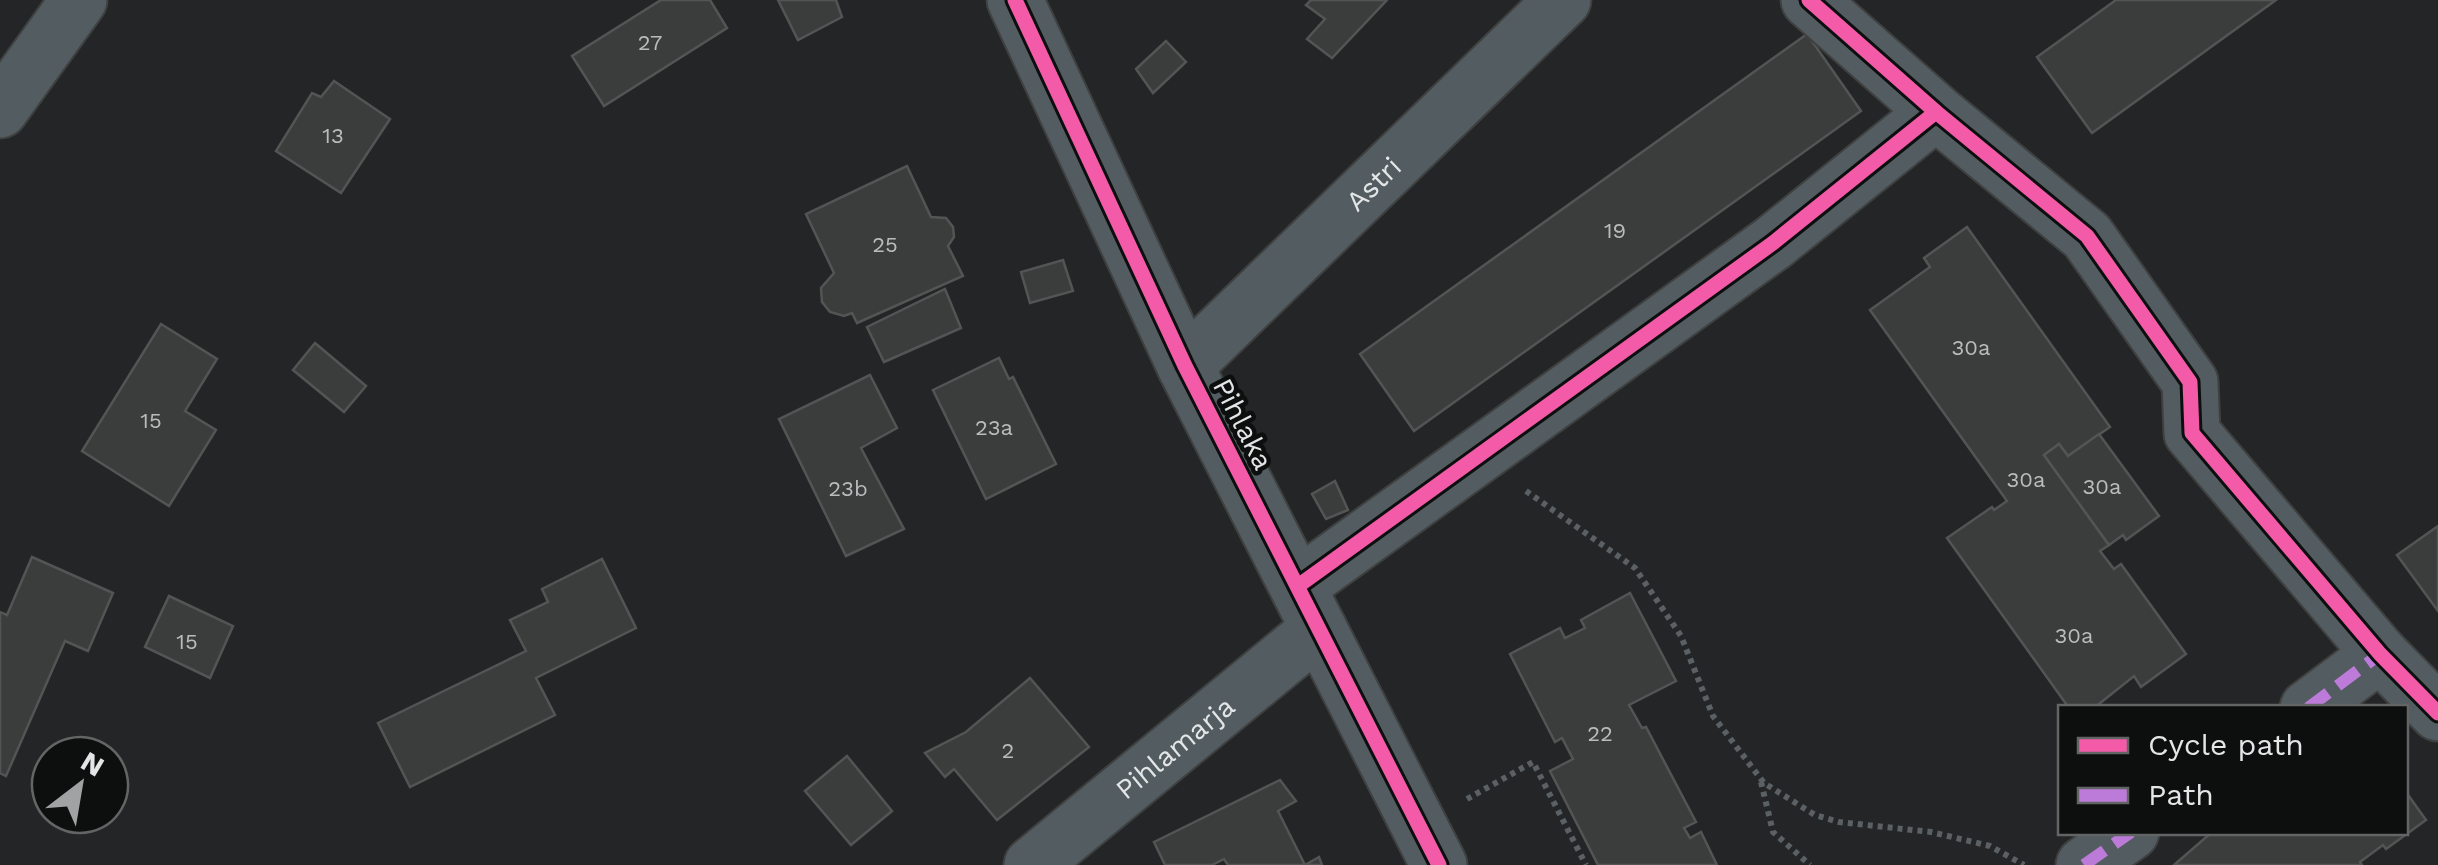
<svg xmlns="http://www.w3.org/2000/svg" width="2438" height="865" font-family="'Work Sans',sans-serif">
<rect width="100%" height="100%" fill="#232526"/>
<!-- building -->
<g fill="#3b3d3d" stroke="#535555" stroke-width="2.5">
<polygon points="661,0 710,0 727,28 604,106 572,56"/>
<polygon points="778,0 836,0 842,17 798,40"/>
<polygon points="1311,0 1387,0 1332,58 1307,39 1325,19 1306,5"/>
<polygon points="2116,0 2276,0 2092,133 2037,57"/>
<polygon points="1807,34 1861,111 1414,431 1360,354"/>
<polygon points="1166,41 1186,62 1153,93 1136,69"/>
<polygon points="334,81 390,119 341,193 276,151 312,93 321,97"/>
<polygon points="907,166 931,217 946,218 953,227 954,237 948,246 963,276 857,323 852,313 844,316 830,312 822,302 821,288 834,273 806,214"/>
<polygon points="1967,227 2110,427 2068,456 2059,444 2044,455 2109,545 2100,551 2114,569 2121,564 2186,654 2141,687 2134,676 2094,708 2069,708 1947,538 1992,507 1994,510 2007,501 1870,310 1930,267 1924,258"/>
<polygon points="1063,260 1073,291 1030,303 1021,272"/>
<polygon points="945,289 961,328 884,362 867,327"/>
<polygon points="161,324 217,359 185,411 216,430 169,506 82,451"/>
<polygon points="315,343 366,386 344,412 293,370"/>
<polygon points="999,358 1009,379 1013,377 1056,464 986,499 933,390"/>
<polygon points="870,375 897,428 861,448 904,529 846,556 779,419"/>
<polygon points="2099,434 2159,516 2126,540 2123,535 2109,545 2044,455 2059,444 2068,456"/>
<polygon points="1335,481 1348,510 1326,519 1312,494"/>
<polygon points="2438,526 2438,611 2397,555"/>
<polygon points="32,557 113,593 88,651 65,641 6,776 0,773 0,612 7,615"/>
<polygon points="602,559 636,628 536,678 555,715 410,787 378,723 526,651 510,620 548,602 542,589"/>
<polygon points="1630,593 1676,681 1629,705 1642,728 1646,727 1696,822 1684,828 1690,838 1701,832 1717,865 1598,865 1550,771 1573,759 1562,738 1555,742 1510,654 1560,628 1565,638 1585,628 1581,620"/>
<polygon points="169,596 233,626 210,678 145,647"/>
<polygon points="1030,678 1089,747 997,820 954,769 945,777 925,753 966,732"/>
<polygon points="847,756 892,811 851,845 805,791"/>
<polygon points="1280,780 1296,801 1278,811 1305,865 1319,857 1322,865 1228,865 1224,859 1212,865 1165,865 1154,842"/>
<polygon points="2406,792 2426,820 2386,849 2383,845 2360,862 2362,865 2174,865 2212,832 2406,832"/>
</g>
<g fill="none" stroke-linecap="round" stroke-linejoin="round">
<defs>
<g id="minor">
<polyline points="1015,0 1185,366 1439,865"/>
<polyline points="1809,0 1936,112 2087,236 2190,382 2192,433 2380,654 2438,713"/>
<polyline points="0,110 79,0"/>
<path id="s1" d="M1185,366L1563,0"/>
<polyline points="1298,586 1773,243 1936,112"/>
<polyline points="2308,708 2380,654"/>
<path id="s2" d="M1032,865L1319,629"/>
<polyline points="2084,865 2131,832"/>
</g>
</defs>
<!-- minor casing -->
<use href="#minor" stroke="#3f4040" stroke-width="59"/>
<!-- path -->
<g stroke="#5a6064" stroke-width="6" stroke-dasharray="5 5" stroke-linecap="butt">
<polyline points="1526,491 1635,568 1681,636 1713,716 1764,783 1815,815 1839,822 1931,832 1990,846 2024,865"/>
<polyline points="1761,782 1773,832 1810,865"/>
<polyline points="1467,799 1533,762 1586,865"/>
</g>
<!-- minor -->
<use href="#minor" stroke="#535c61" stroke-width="55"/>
<!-- quiet -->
<g stroke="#bd7bd9" stroke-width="12" stroke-dasharray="25 12" stroke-linecap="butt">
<polyline points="2308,708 2380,654"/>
<polyline points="2084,865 2131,832"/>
</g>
<defs>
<g id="cycleway">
<polyline points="1015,0 1185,366 1439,865"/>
<polyline points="1809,0 1936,112 2087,236 2190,382 2192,433 2380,654 2438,713"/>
<polyline points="1298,586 1773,243 1936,112"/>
</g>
</defs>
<!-- cycleway casing -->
<use href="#cycleway" stroke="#0d0f0f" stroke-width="21"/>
<!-- cycleway -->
<use href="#cycleway" stroke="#f35aa7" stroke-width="15"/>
</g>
<g text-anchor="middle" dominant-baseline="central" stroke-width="9" stroke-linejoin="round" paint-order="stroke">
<!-- number labels -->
<g font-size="22" fill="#b9bcbc">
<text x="650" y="42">27</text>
<text x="333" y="135">13</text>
<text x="1615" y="230">19</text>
<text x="885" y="244">25</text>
<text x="1971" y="347">30a</text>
<text x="151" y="420">15</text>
<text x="994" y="427">23a</text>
<text x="2026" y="479">30a</text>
<text x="2102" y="486">30a</text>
<text x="848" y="488">23b</text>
<text x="2074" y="635">30a</text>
<text x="187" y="641">15</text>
<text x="1600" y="733">22</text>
<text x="1008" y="750">2</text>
</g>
<!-- street labels -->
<g font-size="28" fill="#e3e6e7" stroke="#0d0f0f">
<text stroke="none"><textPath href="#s1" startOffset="262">Astri</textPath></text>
<text transform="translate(1243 424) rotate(63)">Pihlaka</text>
<text stroke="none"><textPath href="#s2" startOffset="185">Pihlamarja</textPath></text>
</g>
</g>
<!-- legend -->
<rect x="2058" y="705" width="350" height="130" fill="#0d0f0f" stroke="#636565" stroke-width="2.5"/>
<rect x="2078" y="738" width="50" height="15" fill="#f35aa7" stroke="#636565" stroke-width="2.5"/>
<text x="2148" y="755" font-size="30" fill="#e3e6e7">Cycle path</text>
<rect x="2078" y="788" width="50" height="15" fill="#bd7bd9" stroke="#636565" stroke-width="2.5"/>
<text x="2148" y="805" font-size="30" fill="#e3e6e7">Path</text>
<!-- north arrow -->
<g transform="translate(80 785) rotate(31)"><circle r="48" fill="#0d0f0f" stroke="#636565" stroke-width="2.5"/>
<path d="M0-8L18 38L0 25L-18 38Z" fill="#a0a2a3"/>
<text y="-15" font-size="28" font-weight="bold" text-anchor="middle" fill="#e3e6e7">N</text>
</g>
</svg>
